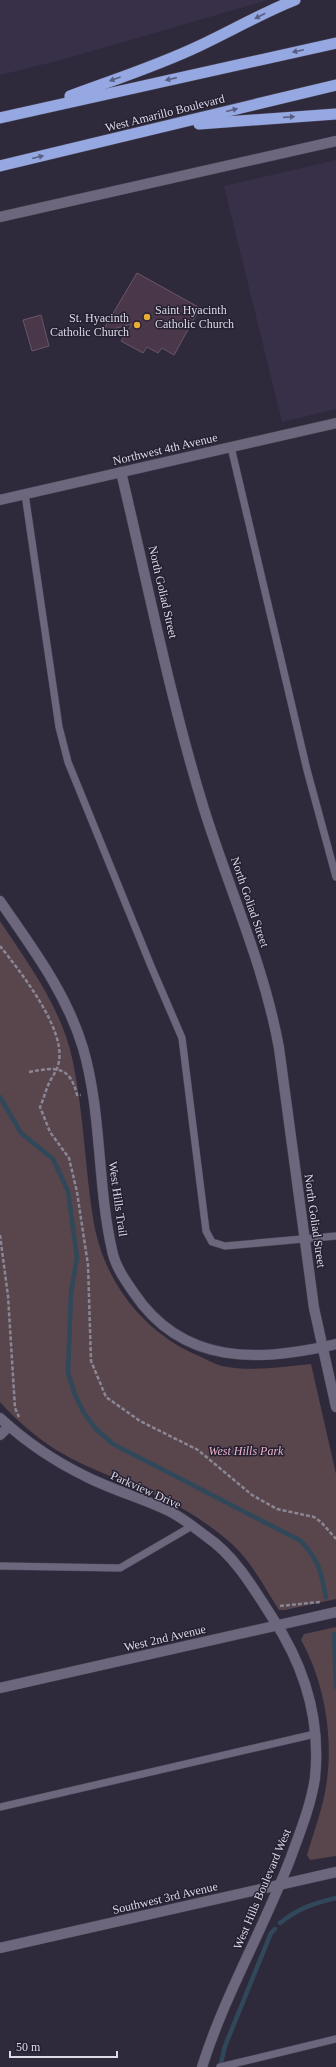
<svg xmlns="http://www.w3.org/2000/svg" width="336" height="2067" font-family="Georgia,serif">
<rect width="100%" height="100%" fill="#2f293c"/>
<!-- built -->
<g fill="#383049">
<polygon points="0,0 268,0 61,60 0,75"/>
<polygon points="336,160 336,409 282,422 224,186"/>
</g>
<!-- green -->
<g fill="#58464c">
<path d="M0,921C29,965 62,1008 73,1062C84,1115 85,1171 94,1224C105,1283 144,1333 199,1356C206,1359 214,1364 222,1366C251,1372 281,1367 311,1364L336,1474V1599L285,1610H279C265,1588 252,1563 233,1545C214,1528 191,1512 168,1501C132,1483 93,1472 58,1451C37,1438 16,1420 0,1402Z"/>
<path d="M336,1627V1856L310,1860L307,1855C314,1831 324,1805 327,1780C333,1734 324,1681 301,1640L304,1634Z"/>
</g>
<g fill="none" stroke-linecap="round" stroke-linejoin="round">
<!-- stream -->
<g stroke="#304859" stroke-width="4.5">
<path d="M0,1097L21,1133L53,1159L68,1191L77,1257L71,1293L68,1373L75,1395L84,1413L96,1429L113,1444L301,1541C319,1561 321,1571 326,1597"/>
<polyline points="334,1634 336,1687"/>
<path d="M280,1923C299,1908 312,1904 336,1898"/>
<polyline points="220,2067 225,2046 271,1933 275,1929"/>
</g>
</g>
<!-- building -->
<g fill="#4b374a" stroke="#685768">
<polygon points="137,273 200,308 174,355 162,348 158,353 147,347 143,353 121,341 132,324 102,332"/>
<polygon points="41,315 49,346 32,351 23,320"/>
</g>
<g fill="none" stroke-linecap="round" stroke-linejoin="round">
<defs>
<g id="service">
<polyline points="231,447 307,770 336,877"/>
<polyline points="25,494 59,727 68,762 151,966 182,1038 206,1231 212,1242 225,1246 336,1236"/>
<polyline points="0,1566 120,1568 192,1526"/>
<polyline points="0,1807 315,1734"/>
<polyline points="220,2067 336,2039"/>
</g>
<g id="minor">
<path d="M121,472C148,585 170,699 204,809C229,889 264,965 279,1048L314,1308L336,1407"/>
<path d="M0,1418C25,1441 54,1461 85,1476C112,1490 142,1498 169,1511C183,1518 195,1528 207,1537C235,1556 254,1589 272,1617C304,1665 321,1719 315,1778C311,1805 300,1832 291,1857C264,1928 225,1994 202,2067"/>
<polyline points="0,1435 9,1426"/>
<polyline points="0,1688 336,1612"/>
</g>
<g id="tertiary">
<polyline points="0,217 336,141"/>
<polyline points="0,500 336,423"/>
<path d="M0,901C32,948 66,992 83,1048C102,1113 97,1184 112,1250C115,1266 125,1280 134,1293C183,1366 260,1362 336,1344"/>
</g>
<polyline id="secondary" points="0,1948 336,1872"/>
<g id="trunk">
<path d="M70,96C113,80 157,66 199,46C231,31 262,13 295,0"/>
<polyline points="0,118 336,43"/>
<polyline points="199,124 336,114"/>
<polyline points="0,166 336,85"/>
</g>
</defs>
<!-- service casing -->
<use href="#service" stroke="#4a4656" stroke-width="8"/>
<!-- minor casing -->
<use href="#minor" stroke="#4a4656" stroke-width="11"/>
<!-- tertiary casing -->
<use href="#tertiary" stroke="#4a4656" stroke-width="11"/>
<!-- secondary casing -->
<use href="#secondary" stroke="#4a4656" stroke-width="11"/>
<!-- trunk casing -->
<use href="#trunk" stroke="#4a4656" stroke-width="12"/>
<!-- path -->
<g stroke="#8b8695" stroke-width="2.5" stroke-dasharray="4 2" stroke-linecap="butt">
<path d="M0,946C20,971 65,1028 59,1061C58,1069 54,1074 50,1081C46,1089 44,1098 40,1107L50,1132L69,1158L77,1192L88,1265L91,1361L106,1397L140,1421L198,1450L252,1495L277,1509L314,1517L321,1522L336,1539"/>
<path d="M29,1072C55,1067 70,1065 77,1095H81"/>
<polyline points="0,1235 8,1296 15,1408 19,1417"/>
<polyline points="280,1606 320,1602"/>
</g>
<!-- service -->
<use href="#service" stroke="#6d677d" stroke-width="7"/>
<!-- minor -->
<use href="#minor" stroke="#6d677d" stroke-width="10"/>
<!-- tertiary -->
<use href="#tertiary" stroke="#6d677d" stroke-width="10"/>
<!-- secondary -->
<use href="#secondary" stroke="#6d677d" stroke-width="10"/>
<!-- trunk -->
<use href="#trunk" stroke="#96a8e1" stroke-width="11"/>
</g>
<!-- one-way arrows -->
<defs><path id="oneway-solid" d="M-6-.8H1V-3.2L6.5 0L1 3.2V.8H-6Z"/></defs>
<g fill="#585d81">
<use href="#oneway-solid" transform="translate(260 16) rotate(153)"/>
<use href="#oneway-solid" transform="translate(298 51) rotate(168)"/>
<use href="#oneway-solid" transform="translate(115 79) rotate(160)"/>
<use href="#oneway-solid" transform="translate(171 79) rotate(167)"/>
<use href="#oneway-solid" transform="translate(232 110) rotate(-14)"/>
<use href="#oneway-solid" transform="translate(289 117) rotate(-4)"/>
<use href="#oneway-solid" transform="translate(38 157) rotate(-14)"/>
</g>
<!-- markers -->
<g fill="#e6ac36" stroke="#252032" stroke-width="1.5">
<circle cx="147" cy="317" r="4"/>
<circle cx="137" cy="325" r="4"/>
</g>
<g text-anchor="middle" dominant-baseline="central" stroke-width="3" stroke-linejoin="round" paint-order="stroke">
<!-- street labels -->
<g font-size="12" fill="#dddae6" stroke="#252032">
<text transform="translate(165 113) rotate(-14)">West Amarillo Boulevard</text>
<text transform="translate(165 449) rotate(-13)">Northwest 4th Avenue</text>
<text transform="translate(163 592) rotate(77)">North Goliad Street</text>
<text transform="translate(250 902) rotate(71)">North Goliad Street</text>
<text transform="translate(118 1199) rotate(82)">West Hills Trail</text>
<text transform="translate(315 1221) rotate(82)">North Goliad Street</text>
<text transform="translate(146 1490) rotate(24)">Parkview Drive</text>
<text transform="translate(165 1638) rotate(-13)">West 2nd Avenue</text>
<text transform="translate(262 1889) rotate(-67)">West Hills Boulevard West</text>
<text transform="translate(165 1898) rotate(-13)">Southwest 3rd Avenue</text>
</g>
<!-- poi labels -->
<g font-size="12" fill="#dddae6" stroke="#252032" text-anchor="start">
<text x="155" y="310">Saint Hyacinth<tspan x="155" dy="14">Catholic Church</tspan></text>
<text x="129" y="318" text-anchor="end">St. Hyacinth<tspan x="129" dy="14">Catholic Church</tspan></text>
</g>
<!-- park labels -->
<g font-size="12" font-style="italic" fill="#eeb5c9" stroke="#252032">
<text x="246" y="1451">West Hills Park</text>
</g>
</g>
<!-- scale -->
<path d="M10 2051v6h107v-6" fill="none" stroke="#dddae6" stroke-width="2"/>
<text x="16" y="2051" font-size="12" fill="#dddae6" stroke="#252032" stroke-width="3" paint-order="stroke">50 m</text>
</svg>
